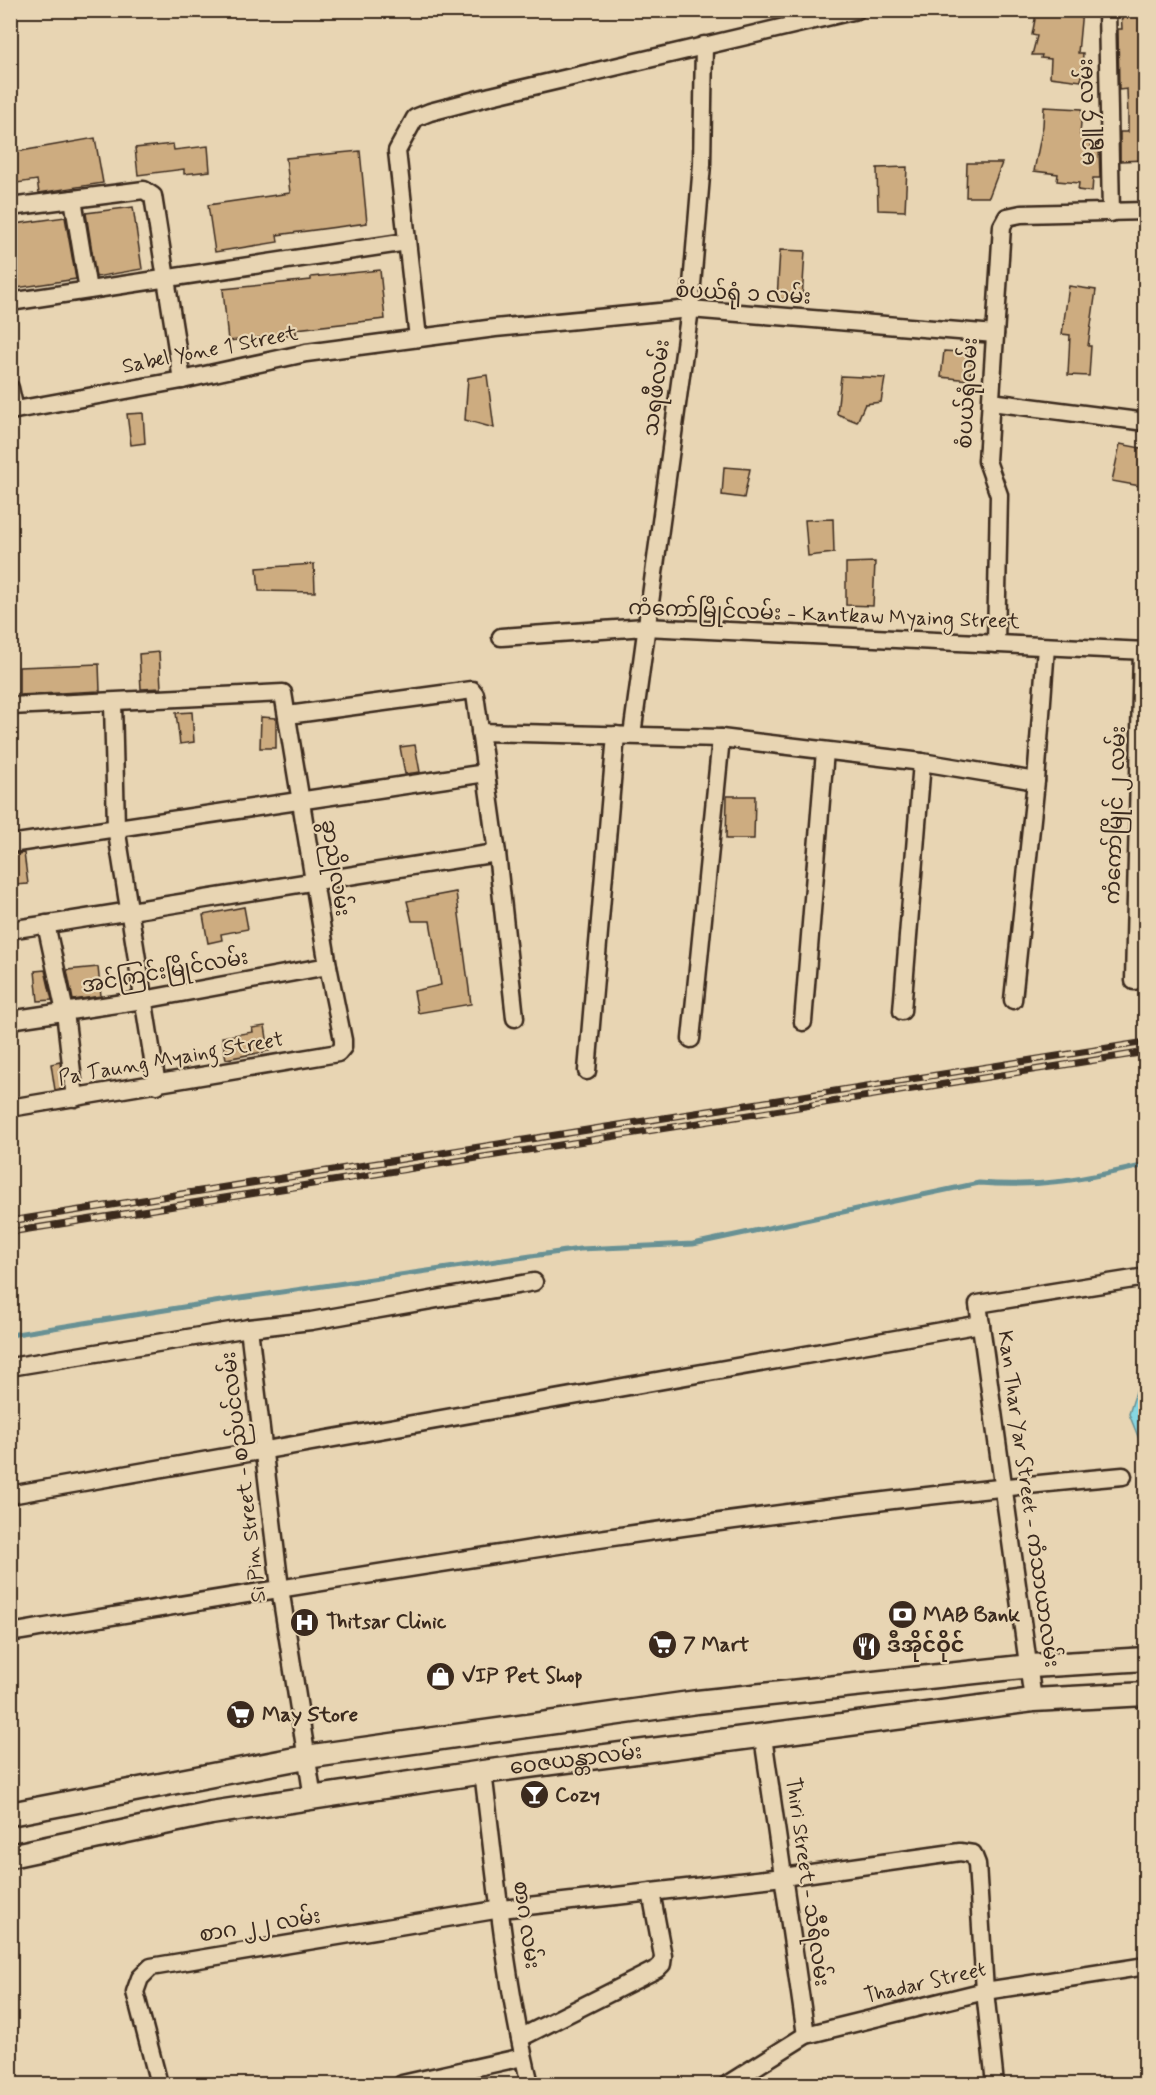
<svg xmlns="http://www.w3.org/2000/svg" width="1156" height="2095" font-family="Mynerve,'Noto Sans Myanmar',sans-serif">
<rect width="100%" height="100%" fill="#e8d5b3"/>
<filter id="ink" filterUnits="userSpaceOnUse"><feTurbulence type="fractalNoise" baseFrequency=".0167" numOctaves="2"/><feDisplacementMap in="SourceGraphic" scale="12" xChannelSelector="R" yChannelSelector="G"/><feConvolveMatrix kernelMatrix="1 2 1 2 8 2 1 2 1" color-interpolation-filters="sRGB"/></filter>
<g filter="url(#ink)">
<!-- water -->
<polygon fill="#86d6e2" stroke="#689194" stroke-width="1.5" points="1145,1376 1145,1454 1129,1414 1140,1379"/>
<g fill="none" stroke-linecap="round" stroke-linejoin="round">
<!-- stream -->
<path stroke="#689194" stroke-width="5" d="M10,1335L233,1299L580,1249L693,1244L979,1183C1041,1188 1085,1179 1146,1165"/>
</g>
<!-- building -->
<g fill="#cdac80" stroke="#3b2a1e" stroke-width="1.5">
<polygon points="1040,10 1082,10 1078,53 1083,53 1081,81 1050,77 1051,59 1041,58 1042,55 1032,55 1037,36 1032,35 1036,14 1040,14"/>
<polygon points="1121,10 1146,10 1146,160 1120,161 1120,132 1128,132 1128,117 1127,89 1119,90 1118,29 1122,29"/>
<polygon points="1044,107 1082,109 1080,135 1092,138 1091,147 1099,149 1100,178 1093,178 1092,192 1078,190 1079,183 1057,181 1058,174 1034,171 1043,126"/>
<polygon points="95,138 103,183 39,193 37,180 10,184 10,153"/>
<polygon points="173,144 174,150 208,146 210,171 184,174 184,169 138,175 135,148"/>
<polygon points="360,151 367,223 277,235 278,242 215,252 208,205 290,193 286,158"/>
<polygon points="967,163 1002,163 989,197 966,197"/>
<polygon points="907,167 905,211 878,210 877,168"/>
<polygon points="133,207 142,269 96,277 86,213"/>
<polygon points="65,217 76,279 10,289 10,228 15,227 15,224"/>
<polygon points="780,250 805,251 802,300 777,299"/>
<polygon points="380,270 385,319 296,329 296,334 228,341 223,289 311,280 311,277"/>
<polygon points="1069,286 1096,290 1088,346 1091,346 1089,376 1068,375 1070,335 1062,334"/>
<polygon points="944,351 974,353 969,380 941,377"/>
<polygon points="487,375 494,428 465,420 468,378"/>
<polygon points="841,376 885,378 881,402 865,404 857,422 837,414"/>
<polygon points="143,413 145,443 131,445 127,414"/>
<polygon points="1120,444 1146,449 1146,487 1112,481"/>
<polygon points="724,467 750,469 744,498 722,495"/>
<polygon points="833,519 834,553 808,556 805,520"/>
<polygon points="875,562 873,606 846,605 846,563"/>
<polygon points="314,564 315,592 259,591 257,568"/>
<polygon points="159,652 161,688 141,689 139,654"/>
<polygon points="99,664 100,691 19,695 19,667"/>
<polygon points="192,712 194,742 180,744 176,713"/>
<polygon points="261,717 276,718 276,748 260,748"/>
<polygon points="415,745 420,772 405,774 400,747"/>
<polygon points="727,796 755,796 754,839 726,839"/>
<polygon points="24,853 28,884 14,885 11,855"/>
<polygon points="456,892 471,1004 418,1013 414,991 441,985 430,921 412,921 407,901"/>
<polygon points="244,907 248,929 221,934 222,940 208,943 203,915"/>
<polygon points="98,967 101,996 73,1000 67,970"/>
<polygon points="45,970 52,1000 38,1001 35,971"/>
<polygon points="265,1026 269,1051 226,1059 222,1037 253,1032 252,1028"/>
<polygon points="60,1062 63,1088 55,1090 51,1064"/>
</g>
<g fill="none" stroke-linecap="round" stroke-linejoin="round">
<defs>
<g id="minor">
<polyline points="1107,10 1111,213"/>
<polyline points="73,199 88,290"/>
<polyline points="10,207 144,190 153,196 182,380"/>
<polyline points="10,302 407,242"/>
<polyline points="418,338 397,151 415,118 430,112 491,96 857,10"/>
<polyline points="10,388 15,410"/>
<polyline points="991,402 1146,422"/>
<polyline points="10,411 182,380 306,353 495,328 690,309 995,334"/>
<polyline points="501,637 645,627 1146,651"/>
<polyline points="996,644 999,495 987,461 1002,226 1007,217 1021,214 1146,211"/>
<polyline points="113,702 116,827 157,1085"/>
<polyline points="10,706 283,693 328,966 343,1040 343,1047 338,1053 10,1108"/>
<polyline points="288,715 472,690 475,694 497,853 515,1018"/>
<polyline points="480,732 721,738 922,762 1036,781"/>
<polyline points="632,735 690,309 702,164 704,45"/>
<polyline points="10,844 486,773"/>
<polyline points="46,924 65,1012 75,1098"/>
<path d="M10,930C173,905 335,877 497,853"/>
<polyline points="1134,981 1142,651"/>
<polyline points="1013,1000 1036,781 1046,647"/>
<polyline points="902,1011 922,762"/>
<polyline points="10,1020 143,1000 328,966"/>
<polyline points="803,1022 825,751"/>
<polyline points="691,1039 721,738"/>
<polyline points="587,1071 616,735"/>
<polyline points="249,1328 280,1588 313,1798"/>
<polyline points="10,1367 249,1328 311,1321 534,1282"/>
<polyline points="10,1495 981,1324"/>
<path d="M10,1633C380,1572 750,1509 1123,1476"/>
<polyline points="1033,1700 978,1304 1146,1277"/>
<polyline points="763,1737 806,2035"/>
<path d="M483,1772C496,1876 505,1983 530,2084"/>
<polyline points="520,2038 657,1969 662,1964 663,1956 651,1892"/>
<polyline points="159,2084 135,1992 140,1978 151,1967 501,1909 783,1877 960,1852 973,1854 977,1864 985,1991 995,2084"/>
<polyline points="402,2084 523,2057"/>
<polyline points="728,2084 806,2035 985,1991 1146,1966"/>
</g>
<g id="major">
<polyline points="10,1814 306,1757 697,1702 1031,1666 1146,1659"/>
<polyline points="10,1856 211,1813 483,1772 1033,1700 1146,1694"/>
</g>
</defs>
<!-- minor casing -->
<use href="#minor" stroke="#3b2a1e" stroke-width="21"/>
<!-- major casing -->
<use href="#major" stroke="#3b2a1e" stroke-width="27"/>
<!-- minor -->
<use href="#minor" stroke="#e8d5b3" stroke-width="16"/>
<!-- major -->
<use href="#major" stroke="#e8d5b3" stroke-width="22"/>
<defs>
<g id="rail">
<polyline points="10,1221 1146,1042"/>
<polyline points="10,1232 1146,1052"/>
</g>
</defs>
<!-- rail casing -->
<use href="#rail" stroke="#3b2a1e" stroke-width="7"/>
<!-- rail -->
<use href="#rail" stroke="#e8d5b3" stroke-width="4.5" stroke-dasharray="14" stroke-linecap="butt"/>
</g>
</g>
<!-- icons -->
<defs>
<symbol id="bank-disc" viewBox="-11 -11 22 22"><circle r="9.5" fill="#3b2a1e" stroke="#e8d5b3"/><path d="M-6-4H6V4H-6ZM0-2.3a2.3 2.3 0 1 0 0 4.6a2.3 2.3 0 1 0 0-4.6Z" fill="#fff"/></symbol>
<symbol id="hospital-disc" viewBox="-11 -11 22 22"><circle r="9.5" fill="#3b2a1e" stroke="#e8d5b3"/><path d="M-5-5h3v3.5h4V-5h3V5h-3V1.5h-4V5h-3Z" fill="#fff"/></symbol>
<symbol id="supermarket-disc" viewBox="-11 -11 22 22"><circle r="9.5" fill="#3b2a1e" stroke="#e8d5b3"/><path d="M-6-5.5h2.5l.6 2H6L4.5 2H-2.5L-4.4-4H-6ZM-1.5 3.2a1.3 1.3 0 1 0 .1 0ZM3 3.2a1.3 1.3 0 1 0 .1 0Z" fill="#fff"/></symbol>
<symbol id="restaurant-disc" viewBox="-11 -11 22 22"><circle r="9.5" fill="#3b2a1e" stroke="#e8d5b3"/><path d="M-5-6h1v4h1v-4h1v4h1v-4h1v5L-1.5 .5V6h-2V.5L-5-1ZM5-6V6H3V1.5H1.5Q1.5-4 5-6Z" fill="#fff"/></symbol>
<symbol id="shop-disc" viewBox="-11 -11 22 22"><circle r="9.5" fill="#3b2a1e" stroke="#e8d5b3"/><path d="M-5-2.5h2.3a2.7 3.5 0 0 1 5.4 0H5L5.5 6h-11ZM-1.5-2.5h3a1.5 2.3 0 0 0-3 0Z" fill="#fff"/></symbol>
<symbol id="bar-disc" viewBox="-11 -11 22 22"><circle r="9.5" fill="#3b2a1e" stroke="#e8d5b3"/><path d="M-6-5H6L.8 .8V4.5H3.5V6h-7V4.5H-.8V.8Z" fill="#fff"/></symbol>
</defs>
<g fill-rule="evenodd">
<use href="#bank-disc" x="886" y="1598" width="33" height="33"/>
<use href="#hospital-disc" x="288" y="1606" width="33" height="33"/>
<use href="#supermarket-disc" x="646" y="1628" width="33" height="33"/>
<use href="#restaurant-disc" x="850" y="1630" width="33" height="33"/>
<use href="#shop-disc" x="424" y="1660" width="33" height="33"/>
<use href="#supermarket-disc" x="224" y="1698" width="33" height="33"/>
<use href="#bar-disc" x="518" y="1778" width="33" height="33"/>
</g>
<g text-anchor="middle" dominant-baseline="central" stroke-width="4.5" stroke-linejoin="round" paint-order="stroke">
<!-- street labels -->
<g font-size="21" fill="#3b2a1e" stroke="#e8d5b3">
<text transform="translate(1087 112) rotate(-91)">မဥ္ဇူ ၄ လမ်း</text>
<text transform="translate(743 294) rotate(3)">စံပယ်ရုံ ၁ လမ်း</text>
<text transform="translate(210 350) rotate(-11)">Sabel Yone 1 Street</text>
<text transform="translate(657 388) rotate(-83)">သရဖီလမ်း</text>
<text transform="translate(968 393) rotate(-87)">စံပယ်ရုံလမ်း</text>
<text transform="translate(824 615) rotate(2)">ကံကော်မြိုင်လမ်း - Kantkaw Myaing Street</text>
<text transform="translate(1116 815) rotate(-88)">ကံကော်မြိုင် ၂ လမ်း</text>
<text transform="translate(335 868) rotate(81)">ခွာညိုလမ်း</text>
<text transform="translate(165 972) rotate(-10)">အင်ကြင်းမြိုင်လမ်း</text>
<text transform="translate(171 1059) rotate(-10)">Pa Taung Myaing Street</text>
<text transform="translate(244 1477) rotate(-97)">Si Pin Street - စည်ပင်လမ်း</text>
<text transform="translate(1028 1499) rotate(82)">Kan Thar Yar Street - ကံသာယာလမ်း</text>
<text transform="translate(576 1760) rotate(-7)">ဝေဇယန္တာလမ်း</text>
<text transform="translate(807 1882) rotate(82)">Thiri Street - သီရိလမ်း</text>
<text transform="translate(526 1925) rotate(82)">စာဂ လမ်း</text>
<text transform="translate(260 1926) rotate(-9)">စာဂ ၂၂ လမ်း</text>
<text transform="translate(925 1983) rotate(-13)">Thadar Street</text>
</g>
<!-- poi labels -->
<g font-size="21" font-weight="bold" fill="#3b2a1e" stroke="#e8d5b3" text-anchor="start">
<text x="923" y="1615">MAB Bank</text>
<text x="326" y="1622">Thitsar Clinic</text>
<text x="683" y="1645">7 Mart</text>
<text x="887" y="1646">ဒီအိုင်ဝိုင်</text>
<text x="462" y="1676">VIP Pet Shop</text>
<text x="262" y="1715">May Store</text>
<text x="555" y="1795">Cozy</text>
</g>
</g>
<!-- margin -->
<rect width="1156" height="2095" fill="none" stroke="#e8d5b3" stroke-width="36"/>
<rect x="18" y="18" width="1120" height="2059" fill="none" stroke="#3b2a1e" stroke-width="2" filter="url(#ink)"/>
</svg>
